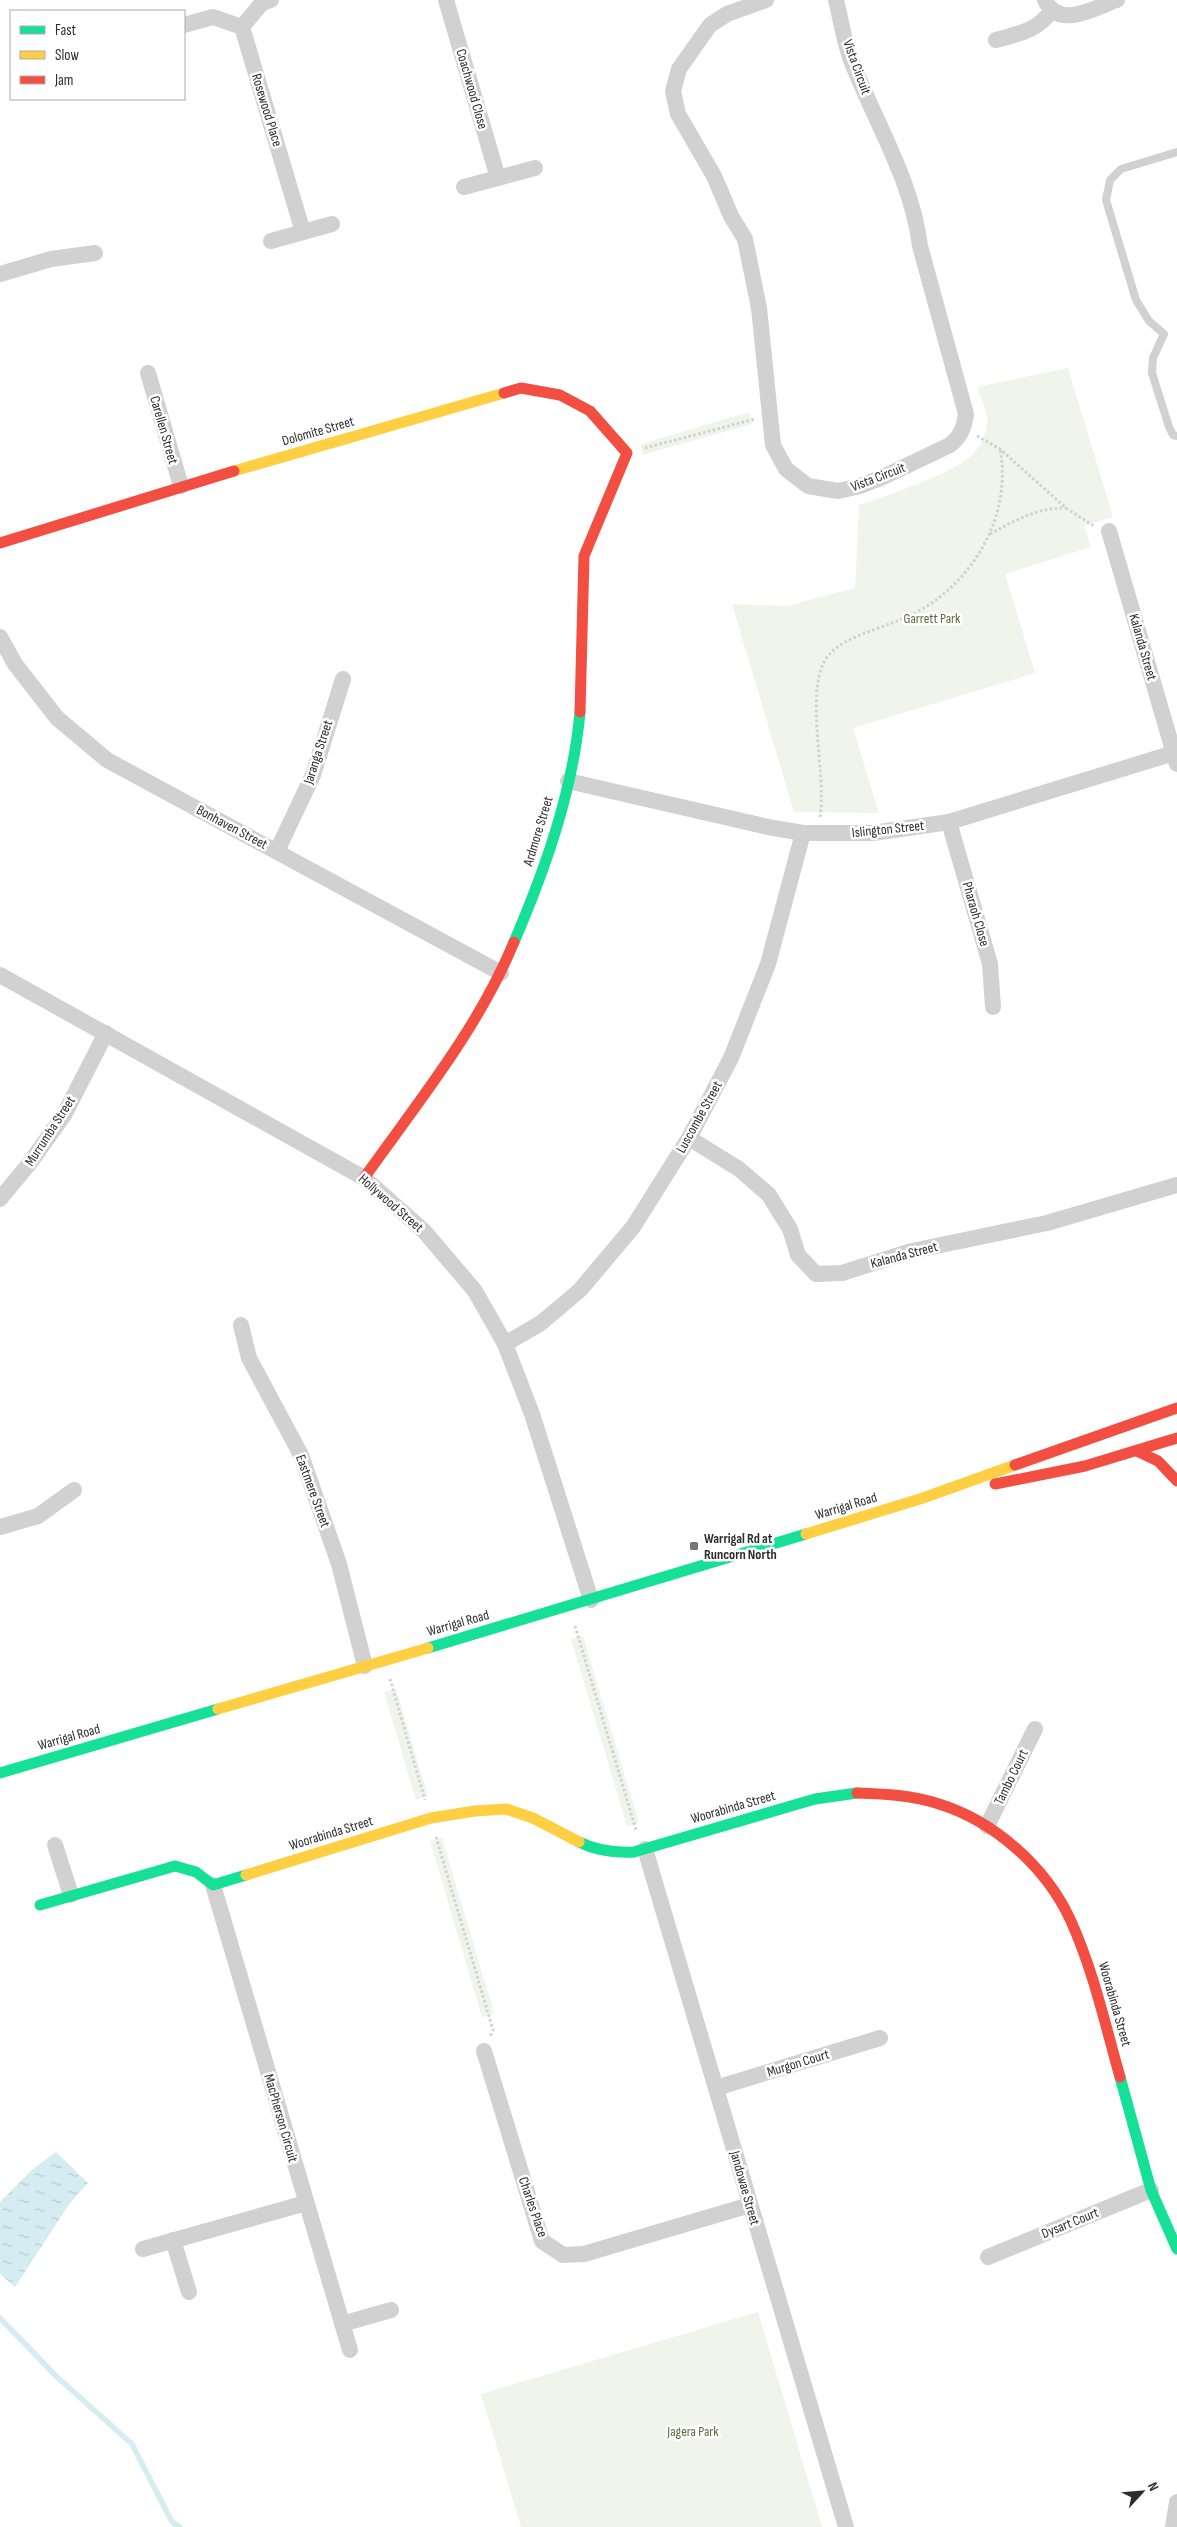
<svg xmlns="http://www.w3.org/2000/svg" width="1177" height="2527" font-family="'Sofia Sans Condensed',sans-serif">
<defs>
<pattern id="water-ripples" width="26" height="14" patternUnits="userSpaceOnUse" patternTransform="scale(1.25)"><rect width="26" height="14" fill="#d4ecf2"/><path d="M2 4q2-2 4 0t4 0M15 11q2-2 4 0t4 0" fill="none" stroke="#b6cbd0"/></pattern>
</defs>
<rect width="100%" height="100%" fill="#fff"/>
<!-- green -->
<g fill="#f1f4ea">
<path d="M1068,368L1113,517L1084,526L1091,547L1005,574L1035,673L853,728L879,813L794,812L732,604L787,606L855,588L859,505C889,495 950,475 972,455C980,448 986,435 987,424C988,412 981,398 977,387Z"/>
<polygon points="749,412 752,424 643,455 641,444"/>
<polygon points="583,1636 639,1823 627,1826 571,1639"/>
<polygon points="396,1689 428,1796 416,1800 384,1692"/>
<polygon points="442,1838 494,2013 482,2017 430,1841"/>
<polygon points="758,2312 822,2527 521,2527 481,2394"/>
</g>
<!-- water -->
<polygon fill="url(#water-ripples)" points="56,2152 88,2183 70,2203 15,2287 0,2274 0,2202 33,2169"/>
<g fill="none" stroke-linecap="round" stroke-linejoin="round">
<!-- stream -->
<polyline stroke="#d4ecf2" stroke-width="5.5" points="0,2318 57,2377 132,2444 172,2522 180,2527"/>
<!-- path -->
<g stroke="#d1d1d1" stroke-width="3" stroke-dasharray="2.5 2.5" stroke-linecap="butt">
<polyline points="977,436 1000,449 1066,508 1094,526"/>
<polyline points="645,448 755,419"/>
<path d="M990,534C1014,521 1038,507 1066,508"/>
<path d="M820,817C827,775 803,687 828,656C843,636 887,627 909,616C971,587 1013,517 1000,449"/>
<polyline points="575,1626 636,1830"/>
<polyline points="390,1679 425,1800"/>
<polyline points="436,1837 493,2030 490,2037"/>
</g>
<!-- lane -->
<polyline stroke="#d1d1d1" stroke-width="8" points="1177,152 1121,169 1110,180 1106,200 1136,300 1149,321 1164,334 1153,358 1152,373 1169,427 1173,435 1177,436"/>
<!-- street -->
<g stroke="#d1d1d1" stroke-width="16">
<polyline points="271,0 262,3 242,27 303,232"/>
<polyline points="446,0 498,178"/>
<path d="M766,0L727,14L710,25L679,69L673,91L678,114L714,176L731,216L745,239L759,308L773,445L786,469L808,486L838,491L860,486L883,477L950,445C961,436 964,428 966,414L920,246C912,180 875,122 851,60C844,41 841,20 836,0"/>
<path d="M1045,0C1059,30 1094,8 1117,0"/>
<polyline points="184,25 213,17 242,27"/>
<path d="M996,40C1017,34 1038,31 1051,11"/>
<polyline points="464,187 535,168"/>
<polyline points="271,241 332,224"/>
<polyline points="0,274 51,259 95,253"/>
<polyline points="148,373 181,486"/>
<polyline points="1109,531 1177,764"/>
<polyline points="0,637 15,664 57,718 107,760 501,973"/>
<polyline points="568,781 768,827 803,833 873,833 949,822 1174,753"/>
<polyline points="949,822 990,964 993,1007"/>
<polyline points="277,851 313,775 343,679"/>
<polyline points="0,975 364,1178 424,1231 475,1291 505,1344 532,1414 591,1600"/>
<polyline points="689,1138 739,1169 769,1195 790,1229 798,1255 816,1274 842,1273 912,1251 1047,1223 1177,1185"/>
<polyline points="0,1199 29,1164 64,1115 106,1033"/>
<polyline points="241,1325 249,1358 301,1455 339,1564 365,1666"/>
<polyline points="505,1344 541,1323 580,1290 633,1227 689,1138 731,1058 768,964 803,833"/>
<polyline points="0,1527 38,1516 74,1490"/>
<polyline points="987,1826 1035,1729"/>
<polyline points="55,1845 71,1895"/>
<polyline points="645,1849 846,2527"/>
<polyline points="213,1885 350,2350"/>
<polyline points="484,2051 542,2241 563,2255 584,2254 750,2205"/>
<polyline points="716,2088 880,2038"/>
<polyline points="173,2240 189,2292"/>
<polyline points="143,2249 306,2203"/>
<polyline points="988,2257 1151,2190"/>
<polyline points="342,2324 391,2310"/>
<polyline points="1173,2527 1177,2502"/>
</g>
<!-- fast -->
<g stroke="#16e098" stroke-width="11">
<path d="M514,942C545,870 573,791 580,712"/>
<polyline points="428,1648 806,1534"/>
<polyline points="0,1773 218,1709"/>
<path d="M579,1842C597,1851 614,1853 634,1852L815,1799L857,1793"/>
<polyline points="40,1905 175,1866 196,1872 213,1885 246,1875"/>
<polyline points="1120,2077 1151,2190 1177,2249"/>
</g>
<!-- slow -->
<g stroke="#ffcf43" stroke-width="11">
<polyline points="234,471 504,393"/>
<polyline points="806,1534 923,1498 1015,1465"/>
<polyline points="218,1709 428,1648"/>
<polyline points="246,1875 431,1818 475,1811 506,1809 533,1818 579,1842"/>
</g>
<!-- jam -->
<g stroke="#f24e42" stroke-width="11">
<polyline points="504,393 521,388 560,395 590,411 627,453 584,556 580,712"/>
<polyline points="0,543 234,471"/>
<path d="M364,1178C418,1102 478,1029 514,942"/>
<polyline points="1137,1451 1158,1461 1177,1481"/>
<polyline points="1015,1465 1177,1408"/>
<polyline points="995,1484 1085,1466 1177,1438"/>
<path d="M857,1793C885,1794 912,1795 939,1804C994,1821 1045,1866 1070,1919C1093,1969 1105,2024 1120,2077"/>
</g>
</g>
<!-- markers -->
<rect fill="#767676" stroke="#fff" stroke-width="2" x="689" y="1541" width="10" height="10" rx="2.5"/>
<g text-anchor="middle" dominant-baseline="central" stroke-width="5" stroke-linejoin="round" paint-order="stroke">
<!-- street labels -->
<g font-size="14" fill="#2c2c2c" stroke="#fff">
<text transform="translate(857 67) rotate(70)">Vista Circuit</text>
<text transform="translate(472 89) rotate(74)">Coachwood Close</text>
<text transform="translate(267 110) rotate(73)">Rosewood Place</text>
<text transform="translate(164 430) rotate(74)">Carellen Street</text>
<text transform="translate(318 431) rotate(-16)">Dolomite Street</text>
<text transform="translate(878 477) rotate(-21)">Vista Circuit</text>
<text transform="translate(1143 647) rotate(74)">Kalanda Street</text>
<text transform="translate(318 752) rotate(-72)">Jaranga Street</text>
<text transform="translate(232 827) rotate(28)">Bonhaven Street</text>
<text transform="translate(888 829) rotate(-6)">Islington Street</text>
<text transform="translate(538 831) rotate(-73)">Ardmore Street</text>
<text transform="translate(976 914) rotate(74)">Pharaoh Close</text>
<text transform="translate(699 1117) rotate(-61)">Luscombe Street</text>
<text transform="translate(50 1131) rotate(-57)">Murrumba Street</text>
<text transform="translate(391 1203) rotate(41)">Hollywood Street</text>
<text transform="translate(904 1255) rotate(-15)">Kalanda Street</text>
<text transform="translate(313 1491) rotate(70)">Eastmere Street</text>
<text transform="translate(846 1506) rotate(-17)">Warrigal Road</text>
<text transform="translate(458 1623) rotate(-16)">Warrigal Road</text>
<text transform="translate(69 1737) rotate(-16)">Warrigal Road</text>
<text transform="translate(1011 1777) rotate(-64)">Tambo Court</text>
<text transform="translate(733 1807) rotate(-16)">Woorabinda Street</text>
<text transform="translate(331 1833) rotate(-17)">Woorabinda Street</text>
<text transform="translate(1115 2004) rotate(74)">Woorabinda Street</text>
<text transform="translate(798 2063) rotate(-17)">Murgon Court</text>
<text transform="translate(281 2118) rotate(74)">MacPherson Circuit</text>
<text transform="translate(745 2188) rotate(74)">Jandowae Street</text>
<text transform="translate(533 2207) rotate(71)">Charles Place</text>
<text transform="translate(1070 2223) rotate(-22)">Dysart Court</text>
</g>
<!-- park labels -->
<g font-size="14" fill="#586b36" stroke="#fff">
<text x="932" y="618">Garrett Park</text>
<text x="693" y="2431">Jagera Park</text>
</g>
<!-- poi labels -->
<g font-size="14" font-weight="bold" fill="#2c2c2c" stroke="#fff" text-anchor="start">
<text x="704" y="1538">Warrigal Rd at<tspan x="704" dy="16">Runcorn North</tspan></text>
</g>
</g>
<!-- legend -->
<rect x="10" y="10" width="175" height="90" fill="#ffffff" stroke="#ababab"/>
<rect x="20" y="26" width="25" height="8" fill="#16e098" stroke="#ababab"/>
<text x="55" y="35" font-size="15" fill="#2c2c2c">Fast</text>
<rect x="20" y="51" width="25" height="8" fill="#ffcf43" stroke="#ababab"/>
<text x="55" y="60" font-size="15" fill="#2c2c2c">Slow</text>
<rect x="20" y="76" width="25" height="8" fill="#f24e42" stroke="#ababab"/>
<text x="55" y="85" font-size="15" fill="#2c2c2c">Jam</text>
<!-- north arrow -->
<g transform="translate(1142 2492) rotate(64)" stroke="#ffffff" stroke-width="4" paint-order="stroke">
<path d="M0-4L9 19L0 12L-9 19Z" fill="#2c2c2c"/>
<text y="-8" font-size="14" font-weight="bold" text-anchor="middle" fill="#2c2c2c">N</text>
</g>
</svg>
